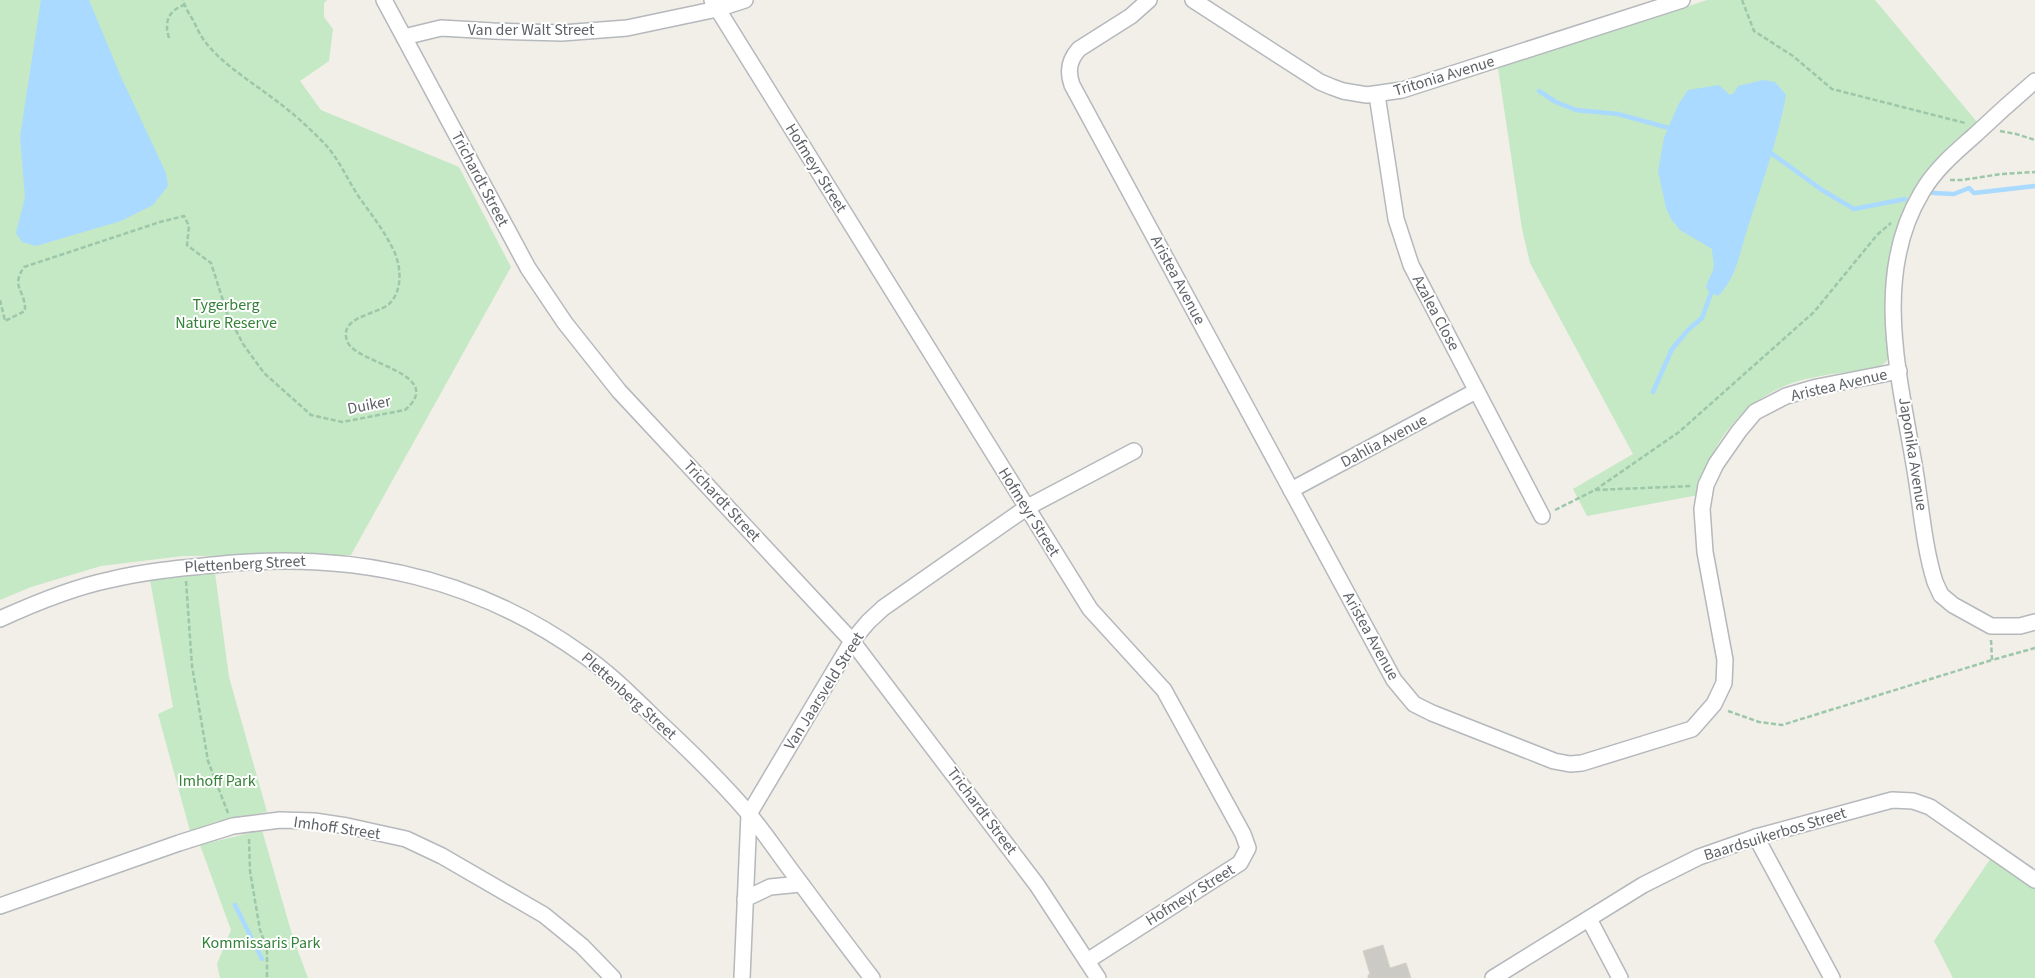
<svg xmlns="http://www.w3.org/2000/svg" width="2035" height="978" font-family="'Source Sans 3',sans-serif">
<rect width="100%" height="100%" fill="#f1efe8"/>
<!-- green -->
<g fill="#c5e8c5">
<polygon points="0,0 327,0 324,3 324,17 333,29 329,61 300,81 321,110 459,167 511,267 351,555 183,556 101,566 31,587 0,600"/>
<path d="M1707,0H1875L1977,122C1963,135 1948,147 1935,161C1907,190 1894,234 1888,273C1886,285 1885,298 1885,311C1886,323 1893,351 1887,360C1884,365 1879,367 1874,368C1851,372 1825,374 1802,380C1747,395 1710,440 1698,495L1587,516L1573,489L1633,454L1530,263L1522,229L1498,68Z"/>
<polygon points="215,573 229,677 267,812 215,822 190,831 158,714 173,707 150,580"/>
<polygon points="262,830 293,938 308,978 220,978 217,964 231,930 200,845"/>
<polygon points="1991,858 2035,889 2035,978 1953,978 1934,941"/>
</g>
<!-- water -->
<g fill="#aadaff">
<polygon points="41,0 89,0 121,77 166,173 168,186 153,205 121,221 36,246 22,242 16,233 25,197 20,137"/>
<path d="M1763,80L1775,82L1786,95C1778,140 1762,183 1748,227C1740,250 1737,278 1718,296C1699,289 1708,284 1713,270C1715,265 1712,255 1712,249L1680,230L1671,219L1666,208L1658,171L1664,138L1678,105L1688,90L1719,85L1730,95L1734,93L1738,86Z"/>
</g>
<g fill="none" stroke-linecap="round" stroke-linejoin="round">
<!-- stream -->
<g stroke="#aadaff" stroke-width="4.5">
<polyline points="1539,91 1556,102 1576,110 1618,114 1669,128"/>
<polyline points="1771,153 1822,190 1854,209 1905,199"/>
<polyline points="1933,193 1954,194 1969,188 1974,193 2035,186"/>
<polyline points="1653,392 1672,349 1689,329 1702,318 1711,293"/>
<polyline points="235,905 262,959"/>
</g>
</g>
<!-- building -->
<polygon fill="#cccac5" stroke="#d6d1c6" points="1383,945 1390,968 1406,963 1411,978 1368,978 1368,975 1370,974 1363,951"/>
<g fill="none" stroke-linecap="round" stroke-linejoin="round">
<defs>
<g id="street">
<polyline points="384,0 528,268 565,323 619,391 852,641 1037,885 1098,978"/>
<polyline points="712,0 1090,609 1164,690 1243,834 1248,848 1240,863 1087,961"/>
<path d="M1149,0L1131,16L1079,49C1069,60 1067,71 1072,85L1394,680L1414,704L1432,713L1554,761L1570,764L1582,763L1692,729L1714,704L1724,683L1725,660L1705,552L1702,509L1706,485L1716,464L1739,431L1755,412L1786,396L1817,387L1899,371"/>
<polyline points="1193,0 1320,82 1332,87 1343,91 1367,95 1402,90 1682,0"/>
<polyline points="404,37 441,28 493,31 562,33 627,28 717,9 745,0"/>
<path d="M2035,81C2015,98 1995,116 1976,134C1956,152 1936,168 1922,192C1871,276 1900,379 1915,470C1921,506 1924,547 1935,582L1941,595L1953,605L1991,626H2020L2035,622"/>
<polyline points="1377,95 1396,219 1411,265 1542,516"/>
<polyline points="1291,490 1476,391"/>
<path d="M0,619C35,603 71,588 109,580C150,570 192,567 234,563C361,553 477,579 582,654C611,674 635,699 661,724C691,752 722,782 749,814C763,831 776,850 790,869C817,905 844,942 872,978"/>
<polyline points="1756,837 1832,978"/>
<polyline points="745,899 770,887 801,884"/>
<polyline points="0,906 179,843 233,826 280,820 314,821 347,826 406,839 442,856 544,915 582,946 613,978"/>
<polyline points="1589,919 1620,978"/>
<polyline points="742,978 749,814 852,641 868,622 883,608 1026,508 1134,451"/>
<polyline points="1493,978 1643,885 1699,857 1756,837 1892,800 1913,801 1930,807 2035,880"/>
</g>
</defs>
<!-- street casing -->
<use href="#street" stroke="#b5b8bc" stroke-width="18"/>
<!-- path -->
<g stroke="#9cc7a9" stroke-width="2.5" stroke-dasharray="5 2.5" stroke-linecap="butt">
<polyline points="1742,0 1754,31 1793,56 1832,89 1965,123"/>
<path d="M169,38C164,22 168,11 184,5"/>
<polyline points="2000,131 2016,134 2035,140"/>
<polyline points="1950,180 1962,180 2001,174 2035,172"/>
<path d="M0,300L5,321L25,311C26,290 10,288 24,267L160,222L184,216L189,226L187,245L211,263L227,313L243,344L264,373L311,415L342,422L405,410C447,374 359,364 348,343C336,317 376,315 389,304C404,290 401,263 392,247C383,229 371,214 359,197C347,179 339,159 324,143C313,132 301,120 288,110C262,88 228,70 206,43C201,37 197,28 193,20C189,14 185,7 183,0"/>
<polyline points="1595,490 1679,432 1814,312 1877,235 1891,223"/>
<polyline points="1555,510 1595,490 1692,486"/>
<polyline points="186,581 192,666 208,761 228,813"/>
<polyline points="1991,640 1992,660 2035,648"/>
<polyline points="1728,711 1759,722 1782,725 1992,660"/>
<polyline points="249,839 250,871 260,930 267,949 267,978"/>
</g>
<!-- street -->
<use href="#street" stroke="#fff" stroke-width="15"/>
</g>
<g text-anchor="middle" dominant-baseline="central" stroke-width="4" stroke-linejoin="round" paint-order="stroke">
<!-- street labels -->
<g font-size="16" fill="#5f6368" stroke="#fff">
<text x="531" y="30">Van der Walt Street</text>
<text transform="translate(1444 76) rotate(-17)">Tritonia Avenue</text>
<text transform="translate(816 168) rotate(58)">Hofmeyr Street</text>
<text transform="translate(480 179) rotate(62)">Trichardt Street</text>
<text transform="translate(1178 280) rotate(62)">Aristea Avenue</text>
<text transform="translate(1436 313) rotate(62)">Azalea Close</text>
<text transform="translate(1839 385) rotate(-13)">Aristea Avenue</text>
<text transform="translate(369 405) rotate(-11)">Duiker</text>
<text transform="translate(1384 441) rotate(-28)">Dahlia Avenue</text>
<text transform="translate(1913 454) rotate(81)">Japonika Avenue</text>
<text transform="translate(722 501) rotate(47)">Trichardt Street</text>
<text transform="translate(1029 512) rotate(58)">Hofmeyr Street</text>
<text transform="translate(245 564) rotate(-3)">Plettenberg Street</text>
<text transform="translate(1371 636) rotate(61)">Aristea Avenue</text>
<text transform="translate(824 691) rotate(-58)">Van Jaarsveld Street</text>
<text transform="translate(629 696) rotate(42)">Plettenberg Street</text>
<text transform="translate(982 811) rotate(53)">Trichardt Street</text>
<text transform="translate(337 828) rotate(8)">Imhoff Street</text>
<text transform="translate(1775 834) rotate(-17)">Baardsuikerbos Street</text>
<text transform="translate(1190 895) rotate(-32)">Hofmeyr Street</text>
</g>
<!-- park labels -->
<g font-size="16" fill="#348238" stroke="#fff">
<text x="226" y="305">Tygerberg<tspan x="226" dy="18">Nature Reserve</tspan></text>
<text x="217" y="781">Imhoff Park</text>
<text x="261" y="943">Kommissaris Park</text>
</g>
</g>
</svg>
